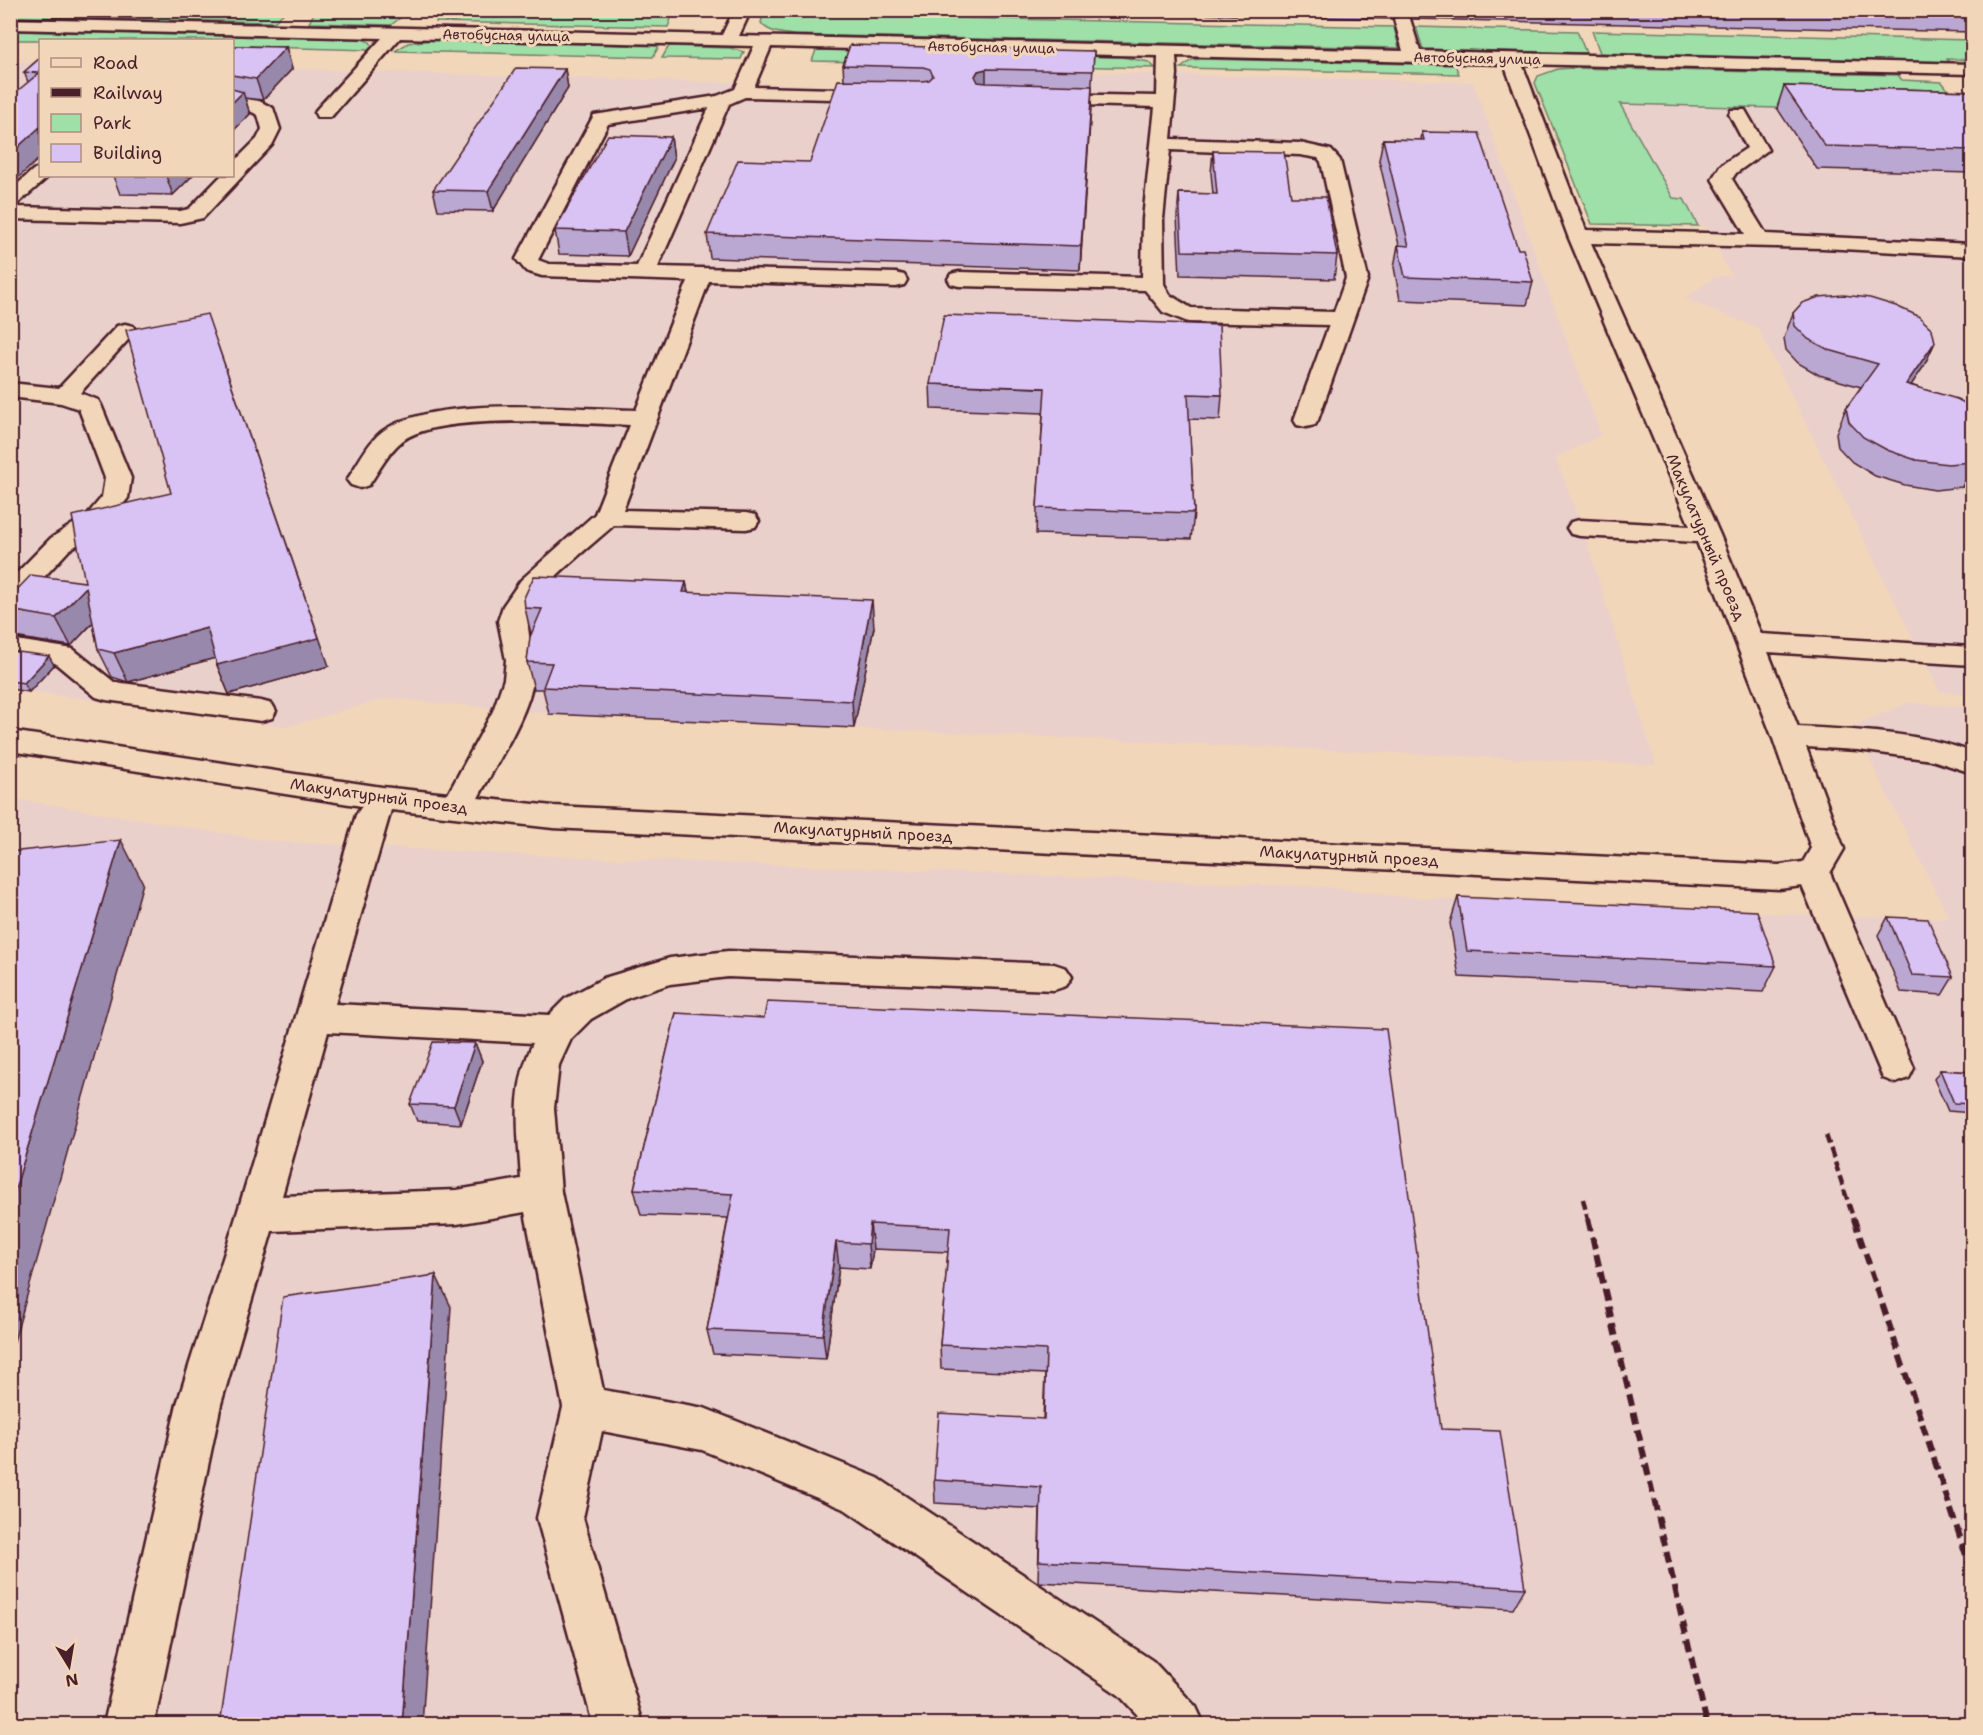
<svg xmlns="http://www.w3.org/2000/svg" width="1983" height="1735" font-family="'Shantell Sans',sans-serif">
<rect width="100%" height="100%" fill="#f2d6b9"/>
<filter id="ink" filterUnits="userSpaceOnUse"><feTurbulence type="fractalNoise" baseFrequency=".0167" numOctaves="2"/><feDisplacementMap in="SourceGraphic" scale="12" xChannelSelector="R" yChannelSelector="G"/><feConvolveMatrix kernelMatrix="1 2 1 2 8 2 1 2 1" color-interpolation-filters="sRGB"/></filter>
<g filter="url(#ink)">
<!-- built -->
<g fill="#ead0cb">
<polygon points="11,62 40,62 40,176 232,176 233,67 840,86 847,66 1473,82 1601,435 1556,458 1585,536 1656,765 549,714 388,698 286,727 11,689"/>
<polygon points="1619,104 1970,113 1972,115 1972,695 1940,692 1758,328 1685,299 1714,277 1731,275 1705,227 1698,226 1684,199 1673,199"/>
<polygon points="1907,703 1972,707 1972,1724 11,1724 10,798 270,841 506,854 1325,887 1403,897 1832,916 1949,918 1853,726"/>
</g>
<!-- green -->
<g fill="#9fdfa8" stroke="#747f6a" stroke-width="1.5">
<polygon points="11,10 286,10 286,11 274,22 11,17"/>
<polygon points="315,11 315,10 409,11 391,25 309,23"/>
<polygon points="441,11 641,10 674,11 668,27 436,22"/>
<path d="M763,14L1394,27L1399,48L794,35C781,33 769,33 761,23Z"/>
<polygon points="1416,27 1577,31 1586,53 1423,49"/>
<polygon points="11,31 362,39 370,42 372,45 369,50 233,46 232,40 11,40"/>
<polygon points="1592,31 1972,40 1972,60 1947,59 1949,62 1600,53"/>
<polygon points="431,40 659,46 653,57 395,51 408,43"/>
<polygon points="669,46 730,48 744,52 741,59 662,58"/>
<polygon points="816,50 963,53 961,64 812,61"/>
<polygon points="970,54 1122,57 1149,62 1155,68 968,64"/>
<polygon points="1203,59 1455,65 1459,74 1181,68 1192,60"/>
<polygon points="1571,68 1898,75 1902,80 1942,82 1966,113 1620,104 1673,198 1684,199 1698,226 1592,224 1535,83 1538,76 1558,69"/>
</g>
<g fill="none" stroke-linecap="round" stroke-linejoin="round">
<defs>
<g id="minor">
<path d="M734,10H751L739,36L1403,51L1394,19L1402,14L1410,19L1420,51L1972,64V74L1522,64L1586,230L1745,234L1712,179L1721,165L1747,148L1729,114L1731,110H1745L1768,150L1736,173L1732,179L1766,234L1972,244V256L1823,248L1591,243L1720,535L1761,634L1972,647V665L1768,652L1798,727C1857,730 1917,732 1972,752V773L1932,760L1858,750L1806,747L1844,849L1830,873L1914,1068L1909,1078L1896,1083L1883,1078L1802,886L1779,889L553,828L391,810L335,1004L549,1015L565,999L604,978L670,958L728,951L1054,964L1066,968L1072,977L1066,986L1054,990L728,977L670,984L628,998L591,1019L571,1039L559,1065L554,1108L561,1192L603,1390L704,1408L878,1478L1153,1661L1196,1707L1204,1724H1146L1119,1695L846,1510L702,1450L602,1431L583,1518L643,1724H593L537,1518L563,1407L525,1212L457,1224L272,1231L221,1404L154,1724H104L177,1404L237,1214L356,815L362,806L10,751V731L382,787L448,794L493,711L504,679L506,660L498,621L503,606L521,580L595,514L630,425C579,424 441,411 402,441C388,452 379,471 369,485L360,488L351,485L347,480C358,464 369,439 386,429C440,395 572,409 636,410L688,281L542,276L526,271L516,259L594,115L717,96L735,89L754,46L400,38L331,117H317L315,113L317,109L382,38L10,29V19L722,35ZM771,47L1158,56L1157,96L1047,94L1041,95L1038,99L1041,103L1047,104L1155,107L1143,219L1142,277L959,272L951,274L948,279L951,284L959,286L1145,290L1163,312L1188,322L1329,325L1294,420L1297,425L1306,427L1315,425L1318,420L1368,278L1340,160L1331,150L1300,143L1171,139L1177,74L1176,56L1504,64L1568,236L1690,526L1580,520L1571,522L1567,528L1571,534L1580,536L1697,542L1772,736L1811,848L1803,862L1779,865L553,806L478,798C497,762 528,716 534,677C538,653 520,627 532,605C544,582 592,545 614,525L746,529L755,527L759,521L755,515L746,513L623,510L709,281L896,287L904,285L907,280L904,275L896,273L658,267L729,104L745,97L878,100L884,99L887,95L884,91L878,90L754,87ZM709,108L637,266L549,264L538,260L608,124ZM1170,150L1300,155L1318,158L1321,162L1346,278L1334,312L1191,308L1170,295L1164,284L1163,219ZM328,1032L533,1043C511,1089 518,1129 521,1179L457,1190L282,1196Z"/>
<polygon points="232,97 259,101 273,108 280,129 272,145 203,218 180,223 10,219 10,191 33,170 40,168 40,176 49,176 14,207 180,211 189,209 221,176 232,176 232,164 257,139 262,129 258,115 248,110 232,108"/>
<polygon points="125,324 133,326 136,331 80,393 98,400 101,405 131,478 128,498 105,527 69,550 20,603 10,605 10,580 51,538 87,515 102,497 105,478 79,409 61,403 10,397 10,383 59,388 117,326"/>
<polygon points="10,639 73,649 114,682 261,701 272,704 276,711 272,718 261,721 106,700 96,697 55,663 10,657"/>
</g>
</defs>
<!-- minor casing -->
<use href="#minor" stroke="#4a1f2b" stroke-width="5"/>
<!-- minor -->
<use href="#minor" fill="#f2d6b9" fill-rule="evenodd"/>
<!-- rail-far1 -->
<g stroke="#4a1f2b" stroke-width="4.5" stroke-dasharray="10 4.5" stroke-linecap="butt">
<polyline points="1826,1135 1854,1220"/>
<polyline points="1583,1199 1588,1220"/>
</g>
<!-- rail -->
<g stroke="#4a1f2b" stroke-width="6" stroke-dasharray="12 6" stroke-linecap="butt">
<polyline points="1588,1219 1707,1724"/>
<polyline points="1854,1219 1972,1573"/>
</g>
</g>
<!-- wall -->
<g fill="#bba8d2" stroke="#4a1f2b" stroke-width="1.5">
<polygon points="1038,10 1972,10 1972,32 1412,19 1403,12 1392,19"/>
<polygon points="232,46 286,47 292,69 263,100 245,98 250,114 232,132"/>
<polygon points="1094,51 1080,270 710,258 707,234 810,162 844,80 843,65"/>
<polygon points="40,58 40,158 28,82 24,72"/>
<polygon points="565,69 568,88 493,211 438,210 433,190"/>
<polygon points="1784,86 1972,91 1972,173 1817,169 1777,108"/>
<polygon points="1422,132 1518,249 1533,282 1527,305 1400,300 1394,267 1398,245 1399,245 1379,160 1383,139 1421,140"/>
<polygon points="671,137 674,159 628,256 559,254 555,230"/>
<polygon points="1213,151 1291,197 1337,255 1334,279 1180,275 1177,216 1179,193 1213,194 1211,173"/>
<polygon points="113,176 192,176 173,195 120,194"/>
<polygon points="1793,313 1935,342 1924,366 1911,385 1972,407 1972,483 1962,487 1935,490 1905,485 1875,476 1852,462 1838,447 1836,433 1846,408 1861,387 1819,375 1798,363 1786,350 1784,338"/>
<polygon points="930,384 1222,395 1220,420 1189,419 1194,513 1191,539 1036,534 1037,508 1043,413 931,409"/>
<polygon points="686,582 688,593 874,627 854,728 549,714 543,689 534,689 527,662 531,634 525,608"/>
<polygon points="10,597 329,666 229,694 217,665 215,658 128,682 112,677 98,649 93,623 71,646 14,637 10,631"/>
<polygon points="10,651 54,665 29,692 10,689"/>
<polygon points="1458,897 1776,966 1763,992 1459,977 1450,923"/>
<polygon points="1888,917 1953,977 1942,995 1901,992 1878,935"/>
<polygon points="676,1013 1441,1429 1525,1588 1513,1609 1038,1582 1040,1509 935,1503 934,1480 1043,1419 1045,1374 941,1369 940,1345 948,1252 873,1249 870,1269 839,1267 826,1359 713,1354 707,1330 728,1218 641,1215 634,1189"/>
<polygon points="475,1043 482,1061 461,1124 417,1121 410,1104"/>
<polygon points="1940,1070 1972,1072 1972,1113 1948,1111 1934,1079"/>
</g>
<!-- shaded-wall -->
<g fill="#9888ab" stroke="#4a1f2b" stroke-width="1.5">
<polygon points="1393,10 1403,10 1403,12 1392,19"/>
<polygon points="286,47 292,69 263,100 256,79"/>
<polygon points="565,69 568,88 493,211 488,191"/>
<polygon points="986,69 986,91 978,93 975,76 978,71"/>
<polygon points="1092,86 1091,108 1080,270 1081,246"/>
<polygon points="243,92 250,114 232,132 232,103"/>
<polygon points="40,127 40,158 10,185 10,154"/>
<polygon points="671,137 674,159 628,256 624,232"/>
<polygon points="166,176 192,176 173,195"/>
<polygon points="216,340 329,666 229,694 217,665"/>
<polygon points="1935,342 1924,366 1895,409 1906,384"/>
<polygon points="1972,466 1972,483 1962,487"/>
<polygon points="686,582 691,609 683,592"/>
<polygon points="86,587 99,616 71,646 56,618"/>
<polygon points="872,600 874,627 854,728 852,701"/>
<polygon points="207,628 219,657 128,682 114,653"/>
<polygon points="49,656 54,665 29,692 24,683"/>
<polygon points="121,840 143,883 10,1356 10,1206"/>
<polygon points="475,1043 482,1061 461,1124 454,1106"/>
<polygon points="870,1224 873,1249 870,1269 868,1244"/>
<polygon points="836,1242 839,1267 826,1359 823,1335"/>
<polygon points="436,1275 451,1307 422,1725 402,1725"/>
</g>
<!-- building -->
<g fill="#d9c3f4" stroke="#4a1f2b" stroke-width="1.5">
<polygon points="850,45 1094,51 1093,71 986,69 978,71 975,76 978,82 986,83 1092,86 1081,246 707,234 738,160 810,162 838,80 922,81 929,80 933,76 930,69 923,67 843,65"/>
<polygon points="232,46 286,47 256,79 232,75"/>
<polygon points="40,58 40,127 10,154 10,97 39,73 24,72"/>
<polygon points="516,68 565,69 488,191 433,190"/>
<polygon points="1784,86 1972,91 1972,150 1825,146"/>
<polygon points="232,89 243,92 232,103"/>
<polygon points="1422,132 1479,133 1518,249 1523,249 1533,282 1405,277 1398,245 1409,246 1383,139 1424,140"/>
<polygon points="608,135 671,137 624,232 555,230"/>
<polygon points="1213,151 1284,152 1291,197 1326,197 1337,255 1182,251 1179,193 1217,194"/>
<polygon points="1843,295 1870,298 1896,306 1918,316 1932,329 1935,342 1906,384 1957,399 1972,407 1972,462 1948,464 1916,460 1887,450 1863,437 1849,422 1846,408 1878,364 1829,350 1808,339 1795,326 1793,313 1802,303 1819,297"/>
<polygon points="207,314 319,638 217,665 207,628 114,653 98,649 86,587 56,618 10,610 10,597 31,575 85,582 72,516 171,493 126,330"/>
<polygon points="944,315 1219,325 1222,395 1188,394 1194,513 1037,508 1045,388 930,384"/>
<polygon points="534,576 686,582 683,592 872,600 852,701 543,687 552,663 527,662 530,637 542,609 525,608 524,598"/>
<polygon points="10,651 49,656 24,683 10,681"/>
<polygon points="121,840 10,1206 10,852"/>
<polygon points="1458,897 1757,911 1776,966 1467,951"/>
<polygon points="1888,917 1928,919 1953,977 1912,975"/>
<polygon points="767,1002 1386,1029 1441,1429 1500,1431 1525,1588 1039,1561 1041,1487 934,1480 939,1413 1044,1419 1046,1350 940,1345 950,1228 870,1224 868,1244 836,1242 823,1335 707,1330 733,1194 634,1189 676,1013 764,1018"/>
<polygon points="433,1042 475,1043 454,1106 410,1104"/>
<polygon points="1940,1070 1972,1072 1972,1104 1954,1103"/>
<polygon points="436,1275 402,1725 220,1725 283,1297"/>
</g>
</g>
<g text-anchor="middle" dominant-baseline="central" stroke-width="6" stroke-linejoin="round" paint-order="stroke">
<!-- far-street labels -->
<g font-size="14" fill="#4a1f2b" stroke="#f2d6b9">
<text transform="translate(506 35) rotate(1)">Автобусная улица</text>
<text transform="translate(991 47) rotate(1)">Автобусная улица</text>
<text transform="translate(1477 58) rotate(1)">Автобусная улица</text>
</g>
<!-- street labels -->
<g font-size="16" fill="#4a1f2b" stroke="#f2d6b9">
<text transform="translate(1706 537) rotate(67)">Макулатурный проезд</text>
<text transform="translate(379 796) rotate(8)">Макулатурный проезд</text>
<text transform="translate(863 832) rotate(3)">Макулатурный проезд</text>
<text transform="translate(1349 856) rotate(3)">Макулатурный проезд</text>
</g>
</g>
<!-- margin -->
<rect width="1983" height="1735" fill="none" stroke="#f2d6b9" stroke-width="36"/>
<rect x="18" y="18" width="1947" height="1699" fill="none" stroke="#4a1f2b" stroke-width="2" filter="url(#ink)"/>
<!-- legend -->
<rect x="39" y="39" width="195" height="138" fill="#f2d6b9" stroke="#af8d80" stroke-width="1.5"/>
<rect x="51" y="58" width="30" height="9" fill="#f2d6b9" stroke="#af8d80" stroke-width="1.5"/>
<text x="93" y="69" font-size="18" fill="#4a1f2b">Road</text>
<rect x="51" y="88" width="30" height="9" fill="#4a1f2b" stroke="#af8d80" stroke-width="1.5"/>
<text x="93" y="99" font-size="18" fill="#4a1f2b">Railway</text>
<rect x="51" y="114" width="30" height="18" fill="#9fdfa8" stroke="#af8d80" stroke-width="1.5"/>
<text x="93" y="129" font-size="18" fill="#4a1f2b">Park</text>
<rect x="51" y="144" width="30" height="18" fill="#d9c3f4" stroke="#af8d80" stroke-width="1.5"/>
<text x="93" y="159" font-size="18" fill="#4a1f2b">Building</text>
<!-- north arrow -->
<g transform="translate(69 1666) rotate(169)" stroke="#f2d6b9" stroke-width="4.5" paint-order="stroke">
<path d="M0-4.5L10 22L0 15L-10 22Z" fill="#4a1f2b"/>
<text y="-9" font-size="16" font-weight="bold" text-anchor="middle" fill="#4a1f2b">N</text>
</g>
</svg>
